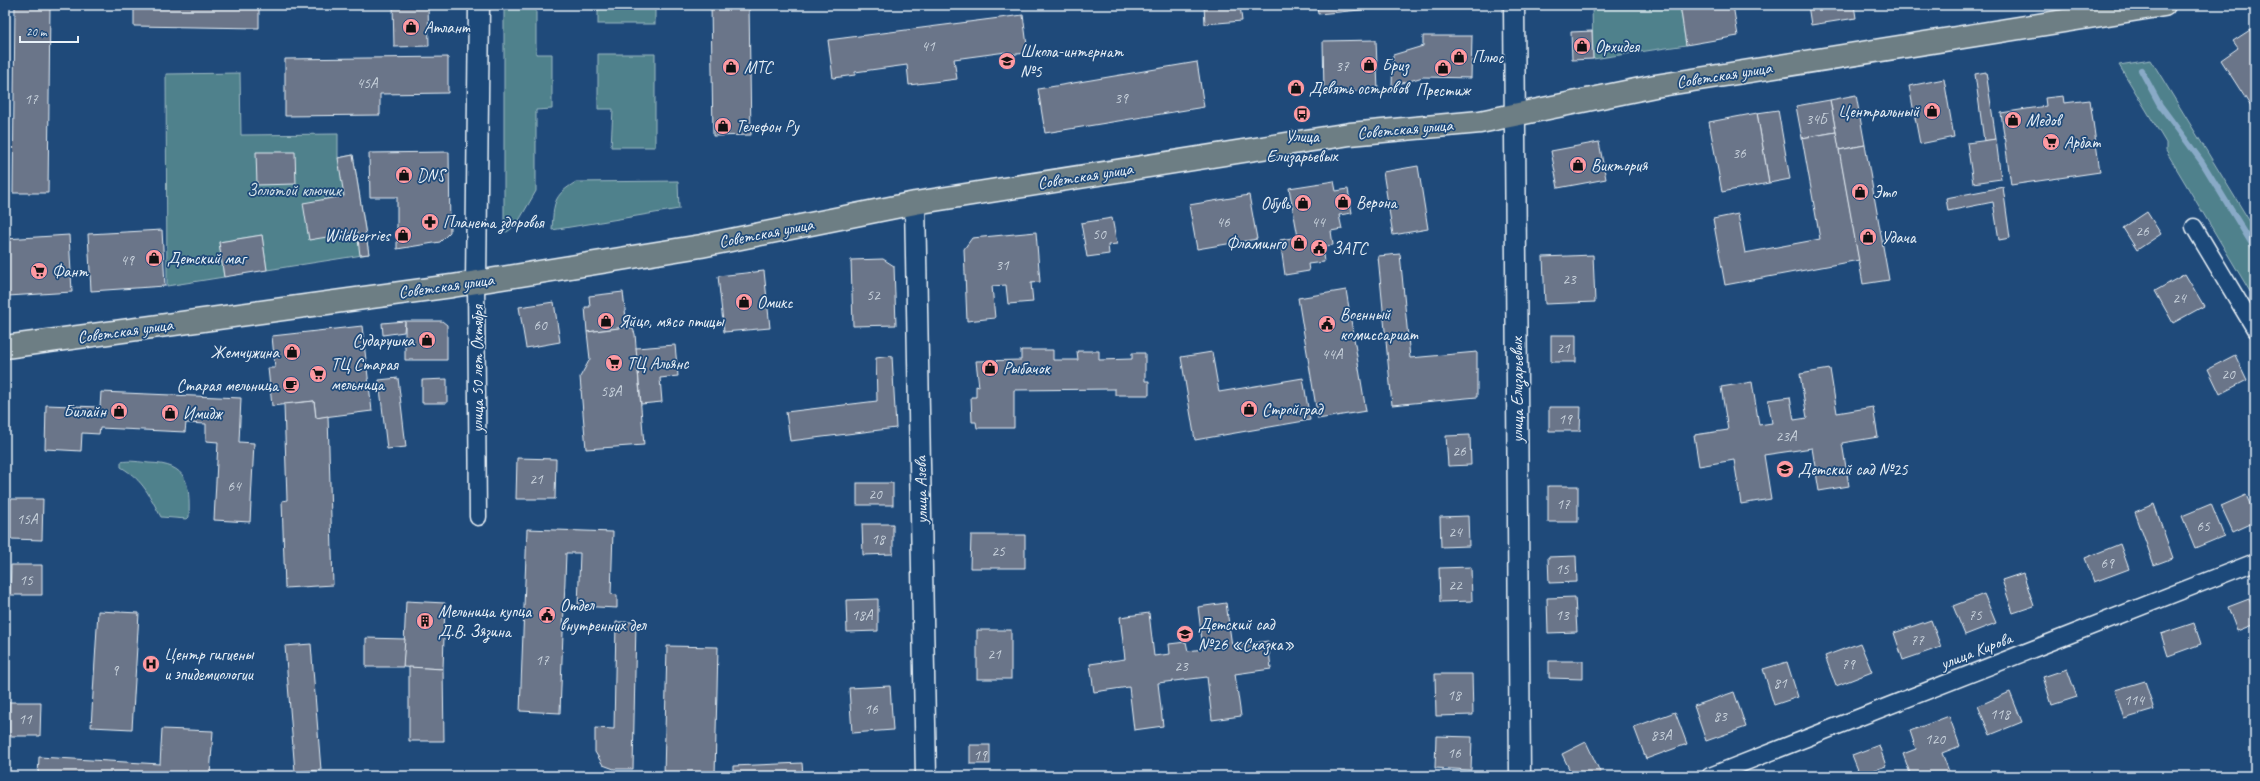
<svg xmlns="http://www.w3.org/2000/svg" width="2260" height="781" font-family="Caveat,sans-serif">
<rect width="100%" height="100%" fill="#1f4a7a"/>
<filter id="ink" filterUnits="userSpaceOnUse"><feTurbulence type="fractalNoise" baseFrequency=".025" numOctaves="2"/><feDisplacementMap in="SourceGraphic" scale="8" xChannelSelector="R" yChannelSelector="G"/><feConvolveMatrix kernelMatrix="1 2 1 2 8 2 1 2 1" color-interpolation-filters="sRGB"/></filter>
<g filter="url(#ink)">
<!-- green -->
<g fill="#4f818c" stroke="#9cb9c2">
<polygon points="504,5 536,5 536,54 552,54 552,109 536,110 536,191 517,224 507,232 504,231"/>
<rect x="598" y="5" width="57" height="19"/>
<polygon points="1592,5 1680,5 1686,45 1593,59"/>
<polygon points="598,54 655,54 655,147 611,147 613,109 598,109"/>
<polygon points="2151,60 2255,230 2255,300 2166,151 2166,143 2119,65"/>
<polygon points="240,73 241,135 338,134 338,158 353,155 369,254 267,270 262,235 219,242 224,277 167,286 166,74"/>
<path d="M678,181L679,209L552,230C554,204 552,196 576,182Z"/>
<path d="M121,462C130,460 140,462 149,463C188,464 190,483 189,517L187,519L161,517C149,495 144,481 121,467Z"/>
</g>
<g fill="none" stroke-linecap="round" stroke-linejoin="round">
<!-- stream -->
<polyline stroke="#89aac7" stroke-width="6" points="2141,70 2160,105 2202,162 2255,249"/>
</g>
<!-- building -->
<g fill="#6a7589" stroke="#e8f1f8">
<polygon points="15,5 50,5 48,193 13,193"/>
<polygon points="134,5 259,5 259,28 134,26"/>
<polygon points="393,5 428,5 429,46 394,47"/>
<polygon points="711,5 749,5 751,135 713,136"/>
<polygon points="1204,5 1240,5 1242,21 1205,24"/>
<polygon points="1317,5 1392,5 1392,7 1318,14"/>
<polygon points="1680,5 1733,5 1738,36 1686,45"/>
<polygon points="1808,5 1854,5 1856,18 1811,25"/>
<polygon points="1913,5 1938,5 1913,9"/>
<polygon points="1023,15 1028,53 1006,55 1006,52 954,59 957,79 909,85 907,65 855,72 855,75 833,78 828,40"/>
<polygon points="2250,30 2255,37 2255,113 2221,60 2238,48 2233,41"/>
<polygon points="1592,31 1593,59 1572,60 1571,32"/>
<polygon points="1423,36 1472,36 1471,78 1423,77 1392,86 1393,55 1423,46"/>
<polygon points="1376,40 1378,91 1324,92 1323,41"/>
<polygon points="448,57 448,93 380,94 380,115 285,116 285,59"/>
<polygon points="1197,62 1204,107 1045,133 1038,89"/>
<polygon points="1986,72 1996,139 1984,141 1975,74"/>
<polygon points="1944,79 1954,137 1920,144 1909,86"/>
<polygon points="1856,95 1865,145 1839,150 1830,100"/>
<polygon points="2063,96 2064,103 2090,100 2100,172 2011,185 2001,113 2046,106 2045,98"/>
<polygon points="1830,100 1836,132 1802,138 1796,106"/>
<polygon points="1778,110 1790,179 1769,183 1757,113"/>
<polygon points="1757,113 1769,183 1722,192 1709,122"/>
<polygon points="1836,132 1859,260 1725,285 1713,219 1738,214 1745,253 1820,239 1802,138"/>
<polygon points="1996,139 2001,179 1973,183 1967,143"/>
<polygon points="1599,142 1606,179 1558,188 1551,151"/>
<polygon points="1865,145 1889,280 1863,284 1839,150"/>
<polygon points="256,152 295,152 296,184 257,185"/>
<polygon points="449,152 450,232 440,242 397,249 397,197 370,197 369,153"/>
<polygon points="353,155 369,254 360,255 357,232 309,240 303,203 344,196 338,158"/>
<polygon points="1418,166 1428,229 1393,235 1383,172"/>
<polygon points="1334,181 1336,191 1348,189 1352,213 1339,215 1342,229 1331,231 1333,245 1322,247 1324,262 1308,264 1309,271 1285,275 1280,240 1298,237 1289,188"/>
<polygon points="2003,187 2010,238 1999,240 1993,202 1948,211 1946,198"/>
<polygon points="1249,195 1257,239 1197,249 1189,205"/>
<polygon points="2147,212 2161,234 2137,250 2123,228"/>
<polygon points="1112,218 1117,244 1108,245 1109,254 1087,257 1081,223"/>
<polygon points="162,230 165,286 91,291 88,234"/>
<polygon points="1036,232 1040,282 1031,283 1033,302 1008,304 1006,285 992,286 995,318 967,321 964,249 972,238"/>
<polygon points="69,235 72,292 8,296 5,239"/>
<polygon points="262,235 267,270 224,277 219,242"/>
<polygon points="1400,254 1410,358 1477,352 1477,397 1392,405 1378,256"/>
<polygon points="1593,255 1595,302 1545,304 1543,257"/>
<polygon points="883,259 894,266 896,325 853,326 851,260"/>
<polygon points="764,271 770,328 724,332 718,276"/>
<polygon points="2185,274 2204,306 2173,323 2155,291"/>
<polygon points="1346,290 1366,411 1318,419 1298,298"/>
<polygon points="623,292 627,327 587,332 585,307 590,307 589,296"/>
<polygon points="554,302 560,342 526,348 519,307"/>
<polygon points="405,321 442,321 447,325 447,360 405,360"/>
<polygon points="405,321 404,332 383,335 382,323"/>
<polygon points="362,326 372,411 316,418 314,401 272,406 268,368 275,368 272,336"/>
<polygon points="627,327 633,329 635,334 644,445 586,449 580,377 590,359 587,332"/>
<rect x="1551" y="335" width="25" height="27"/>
<polygon points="675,345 678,376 660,378 662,402 641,404 636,348"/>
<polygon points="1021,350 1053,350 1053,360 1078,360 1077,351 1099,351 1099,360 1132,359 1132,353 1145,353 1145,381 1149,381 1149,395 1115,395 1115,389 1014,390 1014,428 977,428 976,422 972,422 971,397 976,397 976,386 979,387 976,361 1021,360"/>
<polygon points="1212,352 1219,392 1303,378 1310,420 1195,440 1181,357"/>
<polygon points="2235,355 2247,380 2220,394 2208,369"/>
<polygon points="892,356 896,428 790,441 786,412 877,401 876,358"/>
<polygon points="1830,369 1837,413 1873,407 1878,437 1842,443 1849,486 1819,491 1812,448 1764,455 1771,499 1741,504 1734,460 1699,466 1694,435 1728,430 1721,387 1752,382 1759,425 1772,423 1768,400 1790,397 1794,420 1807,418 1800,374"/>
<polygon points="398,378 406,447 387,449 379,380"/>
<polygon points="447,379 447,403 422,403 422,380"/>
<polygon points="101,392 241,398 239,442 254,443 250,522 214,520 218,442 206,441 206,424 186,423 185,432 100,428 99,434 82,433 81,451 45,449 46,405 100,407"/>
<polygon points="314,401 316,418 328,416 333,585 285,588 282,501 287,500 284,404"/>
<polygon points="1549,407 1581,407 1580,431 1549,431"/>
<polygon points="1470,435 1471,465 1448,466 1446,436"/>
<polygon points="517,458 556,459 555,499 516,499"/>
<rect x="857" y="483" width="36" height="22"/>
<rect x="1548" y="486" width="30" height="36"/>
<polygon points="2246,495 2255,515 2255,522 2233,532 2221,506"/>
<polygon points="11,499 43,499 42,540 11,539"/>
<polygon points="2154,504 2173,558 2154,565 2135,512"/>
<polygon points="2211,504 2224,536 2195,548 2182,516"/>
<polygon points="1468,516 1469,546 1441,547 1440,517"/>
<polygon points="862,524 893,524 893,554 863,555"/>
<polygon points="527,529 613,532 611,594 617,595 617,608 578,606 580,553 566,553 560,713 520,711"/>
<polygon points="971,535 1025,535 1025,568 970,568"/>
<polygon points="2120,544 2129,569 2094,582 2085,558"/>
<polygon points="1576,556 1577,582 1549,583 1548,557"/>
<polygon points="11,565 42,565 42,595 10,595"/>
<polygon points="1471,567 1472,601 1440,602 1439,568"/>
<polygon points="2023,573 2034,606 2013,613 2002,580"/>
<polygon points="1984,594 1996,623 1965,635 1953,606"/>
<polygon points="1575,597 1577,632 1548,633 1547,598"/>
<polygon points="878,599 878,631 847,632 846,600"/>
<polygon points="2249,599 2255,615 2255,624 2237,631 2228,607"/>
<polygon points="406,601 445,603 443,669 403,667"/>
<polygon points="1226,603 1232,646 1268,641 1271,669 1235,674 1241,716 1212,720 1207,677 1158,683 1163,726 1134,730 1129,687 1094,692 1090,664 1125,659 1120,617 1149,613 1154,656 1170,654 1169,644 1186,642 1188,651 1203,649 1198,607"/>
<polygon points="98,611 139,613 132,729 91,727"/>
<polygon points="1931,620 1941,647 1903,660 1894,633"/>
<polygon points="616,622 636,622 633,769 614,769 603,765 595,752 595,728 614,729"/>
<polygon points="2194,623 2201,644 2168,656 2161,634"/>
<rect x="977" y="630" width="34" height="49"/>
<polygon points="366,638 405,639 403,667 366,667"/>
<polygon points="1860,643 1872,672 1836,686 1825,656"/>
<polygon points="311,644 321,770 295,772 285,646"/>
<polygon points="667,646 718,647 715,776 664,776"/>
<polygon points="1549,661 1583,661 1583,679 1549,678"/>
<polygon points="1787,662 1798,697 1774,705 1763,669"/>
<polygon points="409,667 443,669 444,741 409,741"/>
<polygon points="2067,669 2077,697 2052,705 2043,677"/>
<polygon points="1435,674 1472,674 1473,715 1436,716"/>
<polygon points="2145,681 2154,710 2124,719 2115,690"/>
<polygon points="890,686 893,730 852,733 849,688"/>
<polygon points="1734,692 1746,727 1706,741 1694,706"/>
<polygon points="2010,692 2022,722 1990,735 1978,706"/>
<polygon points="9,702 41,702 40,736 9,736"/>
<polygon points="1675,712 1687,744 1646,759 1634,727"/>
<polygon points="1949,716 1960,746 1942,753 1950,774 1911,776 1903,754 1916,749 1910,731"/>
<polygon points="162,729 213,731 210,776 38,776 39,757 160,764"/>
<polygon points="1436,736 1472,737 1471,770 1435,768"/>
<polygon points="1586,742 1602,776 1569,776 1572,775 1562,754"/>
<rect x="970" y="745" width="20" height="19"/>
<polygon points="1879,745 1886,766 1860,775 1852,755"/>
<polygon points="802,763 803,776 733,776 733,766"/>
<polygon points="1817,771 1819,776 1802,776"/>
</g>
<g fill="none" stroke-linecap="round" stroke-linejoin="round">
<defs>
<g id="minor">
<polyline points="2194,227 2255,329"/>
<polyline points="476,282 478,517"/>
<polyline points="1710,776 2255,562"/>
</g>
<g id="tertiary">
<polyline points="1514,5 1520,776"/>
<polyline points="915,203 926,776"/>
<polyline points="476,282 479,5"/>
</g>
<polyline id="primary" points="5,347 452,286 701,246 915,203 1350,134 1480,122 1655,86 2164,5"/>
</defs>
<!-- minor casing -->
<use href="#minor" stroke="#e8f1f8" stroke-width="19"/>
<!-- tertiary casing -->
<use href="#tertiary" stroke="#e8f1f8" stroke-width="23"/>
<!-- primary casing -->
<use href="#primary" stroke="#e8f1f8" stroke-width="25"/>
<!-- minor -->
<use href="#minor" stroke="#1f4a7a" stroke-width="16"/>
<!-- tertiary -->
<use href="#tertiary" stroke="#1f4a7a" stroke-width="20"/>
<!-- primary -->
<use href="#primary" stroke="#6d7e84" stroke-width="22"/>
</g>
</g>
<!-- icons -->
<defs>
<symbol id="shop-disc" viewBox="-11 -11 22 22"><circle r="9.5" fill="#ff9aa2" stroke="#1f4a7a"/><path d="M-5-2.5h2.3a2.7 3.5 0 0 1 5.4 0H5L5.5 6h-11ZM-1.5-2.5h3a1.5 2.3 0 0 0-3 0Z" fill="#111"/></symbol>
<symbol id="school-disc" viewBox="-11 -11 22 22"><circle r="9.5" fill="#ff9aa2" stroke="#1f4a7a"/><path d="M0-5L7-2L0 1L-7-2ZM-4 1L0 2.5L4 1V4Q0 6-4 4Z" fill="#111"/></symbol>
<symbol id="bus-disc" viewBox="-11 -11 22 22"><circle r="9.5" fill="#ff9aa2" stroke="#1f4a7a"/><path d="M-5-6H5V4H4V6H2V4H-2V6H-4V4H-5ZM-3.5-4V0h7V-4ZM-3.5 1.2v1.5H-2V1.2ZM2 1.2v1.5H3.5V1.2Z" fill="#111"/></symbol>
<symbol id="supermarket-disc" viewBox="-11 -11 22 22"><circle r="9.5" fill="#ff9aa2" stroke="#1f4a7a"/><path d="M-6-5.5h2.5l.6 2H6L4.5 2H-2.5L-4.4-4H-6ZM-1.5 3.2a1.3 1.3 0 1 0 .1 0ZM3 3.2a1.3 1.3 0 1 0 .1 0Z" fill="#111"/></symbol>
<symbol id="pharmacy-disc" viewBox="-11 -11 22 22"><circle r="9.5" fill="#ff9aa2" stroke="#1f4a7a"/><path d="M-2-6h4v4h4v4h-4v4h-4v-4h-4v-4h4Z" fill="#111"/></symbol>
<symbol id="civic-disc" viewBox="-11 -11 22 22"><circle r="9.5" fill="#ff9aa2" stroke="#1f4a7a"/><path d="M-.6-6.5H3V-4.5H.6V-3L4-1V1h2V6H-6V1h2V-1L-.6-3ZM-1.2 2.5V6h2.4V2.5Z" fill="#111"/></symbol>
<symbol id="cafe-disc" viewBox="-11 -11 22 22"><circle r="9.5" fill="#ff9aa2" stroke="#1f4a7a"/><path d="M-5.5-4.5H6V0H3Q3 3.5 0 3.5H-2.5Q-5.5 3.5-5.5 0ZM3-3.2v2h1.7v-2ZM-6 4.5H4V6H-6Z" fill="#111"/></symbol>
<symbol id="building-disc" viewBox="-11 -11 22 22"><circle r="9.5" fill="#ff9aa2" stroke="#1f4a7a"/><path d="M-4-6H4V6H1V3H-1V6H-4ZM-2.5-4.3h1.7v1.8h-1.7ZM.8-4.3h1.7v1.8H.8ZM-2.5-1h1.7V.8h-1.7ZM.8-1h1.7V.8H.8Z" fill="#111"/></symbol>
<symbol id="hospital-disc" viewBox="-11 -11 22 22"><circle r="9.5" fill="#ff9aa2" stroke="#1f4a7a"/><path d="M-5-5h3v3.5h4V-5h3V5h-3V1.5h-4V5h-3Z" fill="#111"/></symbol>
</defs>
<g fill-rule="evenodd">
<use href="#shop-disc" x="401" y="17" width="20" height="20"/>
<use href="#shop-disc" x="1572" y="36" width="20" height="20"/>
<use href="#shop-disc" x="1449" y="47" width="20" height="20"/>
<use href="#school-disc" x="997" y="51" width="20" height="20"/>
<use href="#shop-disc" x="1359" y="55" width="20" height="20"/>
<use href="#shop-disc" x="721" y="57" width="20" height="20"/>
<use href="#shop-disc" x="1433" y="58" width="20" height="20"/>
<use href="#shop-disc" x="1286" y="78" width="20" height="20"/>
<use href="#shop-disc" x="1922" y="101" width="20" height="20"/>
<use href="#bus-disc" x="1292" y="104" width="20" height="20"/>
<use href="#shop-disc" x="2003" y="110" width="20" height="20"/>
<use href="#shop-disc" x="713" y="116" width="20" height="20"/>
<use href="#supermarket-disc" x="2041" y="132" width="20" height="20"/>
<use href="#shop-disc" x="1568" y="155" width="20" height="20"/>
<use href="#shop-disc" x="394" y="165" width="20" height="20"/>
<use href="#shop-disc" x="1850" y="182" width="20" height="20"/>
<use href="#shop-disc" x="1333" y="192" width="20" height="20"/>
<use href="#shop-disc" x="1293" y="193" width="20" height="20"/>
<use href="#pharmacy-disc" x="420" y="212" width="20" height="20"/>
<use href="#shop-disc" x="393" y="225" width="20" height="20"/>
<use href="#shop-disc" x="1858" y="227" width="20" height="20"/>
<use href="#shop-disc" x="1289" y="233" width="20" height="20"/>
<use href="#civic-disc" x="1309" y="238" width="20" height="20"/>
<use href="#shop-disc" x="144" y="248" width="20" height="20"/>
<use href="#supermarket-disc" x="29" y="261" width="20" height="20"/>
<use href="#shop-disc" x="734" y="292" width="20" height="20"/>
<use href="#shop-disc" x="596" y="311" width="20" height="20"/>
<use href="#civic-disc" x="1317" y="314" width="20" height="20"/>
<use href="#shop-disc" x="417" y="330" width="20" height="20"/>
<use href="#shop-disc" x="282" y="342" width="20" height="20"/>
<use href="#supermarket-disc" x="604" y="353" width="20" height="20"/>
<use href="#shop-disc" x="980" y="358" width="20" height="20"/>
<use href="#supermarket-disc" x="308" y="364" width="20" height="20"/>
<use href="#cafe-disc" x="281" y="375" width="20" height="20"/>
<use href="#shop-disc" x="1239" y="399" width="20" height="20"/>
<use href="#shop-disc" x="109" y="401" width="20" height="20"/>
<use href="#shop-disc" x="160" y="403" width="20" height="20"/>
<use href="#school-disc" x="1775" y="459" width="20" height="20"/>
<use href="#civic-disc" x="537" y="605" width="20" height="20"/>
<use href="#building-disc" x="415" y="611" width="20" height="20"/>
<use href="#school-disc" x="1175" y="624" width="20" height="20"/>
<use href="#hospital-disc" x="141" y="654" width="20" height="20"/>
</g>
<g text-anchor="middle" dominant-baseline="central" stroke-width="3.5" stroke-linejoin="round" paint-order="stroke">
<!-- number labels -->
<g font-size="15" fill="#c8d2dc">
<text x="928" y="46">41</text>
<text x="1342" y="66">37</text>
<text x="367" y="83">45А</text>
<text x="1121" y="98">39</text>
<text x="31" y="99">17</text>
<text x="1816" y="119">34Б</text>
<text x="1739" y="153">36</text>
<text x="1223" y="222">46</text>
<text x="1318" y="222">44</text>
<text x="2142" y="231">26</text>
<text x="1099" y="234">50</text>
<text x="127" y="260">49</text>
<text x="1002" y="265">31</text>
<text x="1569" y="279">23</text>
<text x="873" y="295">52</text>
<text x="2179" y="298">24</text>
<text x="540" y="325">60</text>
<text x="1563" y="348">21</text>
<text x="1332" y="354">44А</text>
<text x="2228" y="374">20</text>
<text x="611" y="391">58А</text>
<text x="1565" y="419">19</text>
<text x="1786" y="436">23А</text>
<text x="1459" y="451">26</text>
<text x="536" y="479">21</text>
<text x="234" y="486">64</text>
<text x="875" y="494">20</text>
<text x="1563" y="504">17</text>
<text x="27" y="519">15А</text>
<text x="2203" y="526">65</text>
<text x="1455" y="532">24</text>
<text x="878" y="539">18</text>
<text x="998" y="551">25</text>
<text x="2107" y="563">69</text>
<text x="1562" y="569">15</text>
<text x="26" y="580">15</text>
<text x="1455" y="585">22</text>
<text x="862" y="615">18А</text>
<text x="1562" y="615">13</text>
<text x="1975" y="615">75</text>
<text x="1917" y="640">77</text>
<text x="994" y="654">21</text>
<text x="542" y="660">17</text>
<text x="1848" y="664">79</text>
<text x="1181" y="666">23</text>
<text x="115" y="670">9</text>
<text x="1780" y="683">81</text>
<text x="1454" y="695">18</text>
<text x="2134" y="700">114</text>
<text x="871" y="709">16</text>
<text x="2000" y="714">118</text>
<text x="1720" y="716">83</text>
<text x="25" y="719">11</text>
<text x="1661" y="735">83А</text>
<text x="1935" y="739">120</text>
<text x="1454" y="753">16</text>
<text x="980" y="755">19</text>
</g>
<!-- poi labels -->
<g font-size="17" fill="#e8f1f8" stroke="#1f4a7a" text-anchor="start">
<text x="424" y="27">Атлант</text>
<text x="1595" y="46">Орхидея</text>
<text x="1020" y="51">Школа-интернат<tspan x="1020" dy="20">№5</tspan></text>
<text x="1472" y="57">Плюс</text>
<text x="1382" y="65">Бриз</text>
<text x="744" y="67">МТС</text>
<text x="1309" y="88">Девять островов</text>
<text x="1443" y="90" text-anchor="middle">Престиж</text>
<text x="1919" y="111" text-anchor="end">Центральный</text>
<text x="2026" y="120">Медов</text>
<text x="736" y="126">Телефон Ру</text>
<text x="1302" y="136" text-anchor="middle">Улица<tspan x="1302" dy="20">Елизарьевых</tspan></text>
<text x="2064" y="142">Арбат</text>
<text x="1591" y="165">Виктория</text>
<text x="417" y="175">DNS</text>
<text x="1873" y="192">Это</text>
<text x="1356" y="202">Верона</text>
<text x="1290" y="203" text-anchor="end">Обувь</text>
<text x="443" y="222">Планета здоровья</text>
<text x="390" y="235" text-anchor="end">Wildberries</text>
<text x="1881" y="237">Удача</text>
<text x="1286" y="243" text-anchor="end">Фламинго</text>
<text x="1332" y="248">ЗАГС</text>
<text x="167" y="258">Детский маг</text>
<text x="52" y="271">Фант</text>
<text x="757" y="302">Омикс</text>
<text x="1340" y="314">Военный<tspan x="1340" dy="20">комиссариат</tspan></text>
<text x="619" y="321">Яйцо, мясо птицы</text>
<text x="414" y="340" text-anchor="end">Сударушка</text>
<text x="279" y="352" text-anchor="end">Жемчужина</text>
<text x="627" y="363">ТЦ Альянс</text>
<text x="331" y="364">ТЦ Старая<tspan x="331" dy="20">мельница</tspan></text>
<text x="1003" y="368">Рыбачок</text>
<text x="278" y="385" text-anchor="end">Старая мельница</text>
<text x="1262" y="409">Стройград</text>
<text x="106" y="411" text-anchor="end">Билайн</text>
<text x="183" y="413">Имидж</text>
<text x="1798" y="469">Детский сад №25</text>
<text x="560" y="605">Отдел<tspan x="560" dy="20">внутренних дел</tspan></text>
<text x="438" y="611">Мельница купца<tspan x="438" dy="20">Д.В. Зязина</tspan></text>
<text x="1198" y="624">Детский сад<tspan x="1198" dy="20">№26 «Сказка»</tspan></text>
<text x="164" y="654">Центр гигиены<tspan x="164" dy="20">и эпидемиологии</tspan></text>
</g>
<!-- street labels -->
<g font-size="17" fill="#e8f1f8" stroke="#1f4a7a">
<text transform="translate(1724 75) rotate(-9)">Советская улица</text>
<text transform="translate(1405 129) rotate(-5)">Советская улица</text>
<text transform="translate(1085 176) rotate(-9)">Советская улица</text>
<text transform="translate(766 233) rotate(-11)">Советская улица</text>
<text transform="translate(446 286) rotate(-8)">Советская улица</text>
<text transform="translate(125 331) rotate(-8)">Советская улица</text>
<text transform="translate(477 369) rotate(-90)">улица 50 лет Октября</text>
<text transform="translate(1517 390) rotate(-90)">улица Елизарьевых</text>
<text transform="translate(921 490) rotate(-91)">улица Азева</text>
<text transform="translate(1976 651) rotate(-21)">улица Кирова</text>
</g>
<!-- park labels -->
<g font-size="17" fill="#d1e0e8" stroke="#1f4a7a">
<text x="294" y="190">Золотой ключик</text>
</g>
</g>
<!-- margin -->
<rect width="2260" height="781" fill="none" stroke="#1f4a7a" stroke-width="20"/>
<rect x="10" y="10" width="2240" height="761" fill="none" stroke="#e8f1f8" stroke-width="1.5" filter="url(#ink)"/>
<!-- scale -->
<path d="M20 36v6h58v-6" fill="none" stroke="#e8f1f8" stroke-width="2"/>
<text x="26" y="36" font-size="12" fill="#e8f1f8" stroke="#1f4a7a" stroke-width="3" paint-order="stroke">20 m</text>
</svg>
